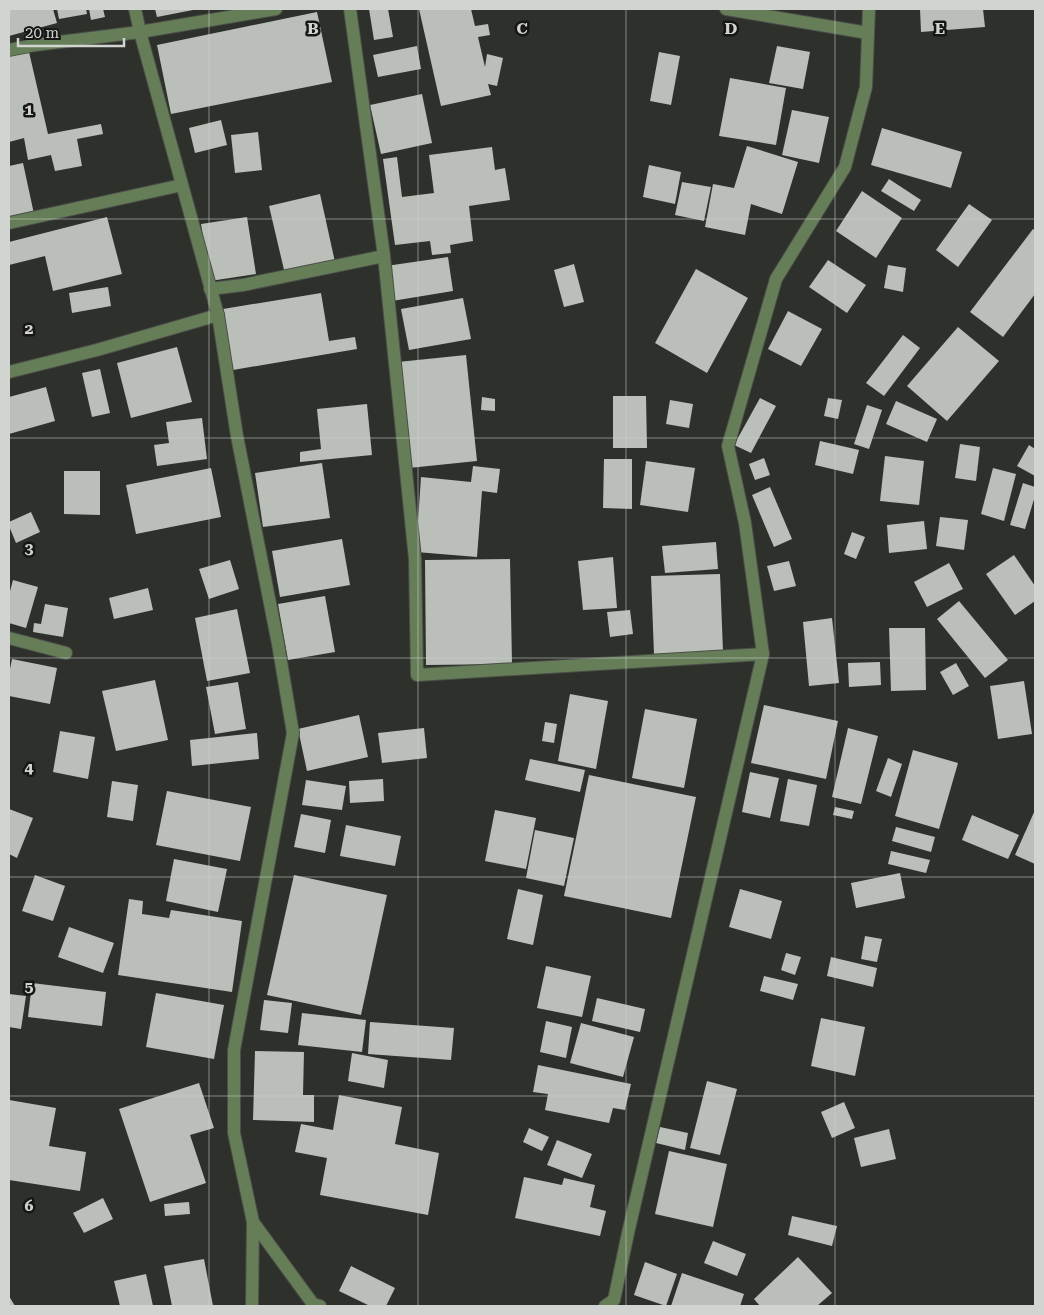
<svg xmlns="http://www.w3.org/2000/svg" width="1044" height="1315" font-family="'Roboto Serif',serif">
<rect width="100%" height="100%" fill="#2d302b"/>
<!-- building -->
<g fill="#bbbfb9">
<polygon points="9,9 53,9 57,23 9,36"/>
<polygon points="57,9 86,9 87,14 59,19"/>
<polygon points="89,9 103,9 105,17 91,20"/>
<polygon points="155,9 192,9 193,10 157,17"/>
<polygon points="369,9 388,9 393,37 374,40"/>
<polygon points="419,9 471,9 475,26 488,24 490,35 478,37 485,67 487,54 503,58 497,86 488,84 491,95 441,106"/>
<polygon points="920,9 983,9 985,27 921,32"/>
<polygon points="317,12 332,82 171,114 157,45"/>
<polygon points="417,46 421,69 378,77 373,55"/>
<polygon points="777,46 810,52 803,89 769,83"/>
<polygon points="29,52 48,134 101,124 103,134 77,139 82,166 55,171 51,155 28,160 24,138 9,142 9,56"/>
<polygon points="659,52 680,56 671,105 650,101"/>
<polygon points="730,78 786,88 776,145 719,136"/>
<polygon points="422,94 432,143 381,154 370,105"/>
<polygon points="792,110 829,117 819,163 782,155"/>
<polygon points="221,120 227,145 195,153 189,128"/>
<polygon points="882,128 962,152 951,188 871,165"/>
<polygon points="258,132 262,170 235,173 231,135"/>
<polygon points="747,146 798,162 782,214 751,204 745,235 705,227 713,184 734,188"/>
<polygon points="492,147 495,170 505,168 510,200 469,206 473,241 450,245 451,253 432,255 430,241 395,245 383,159 397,157 402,197 434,193 429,155"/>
<polygon points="23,163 34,214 9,219 9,166"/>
<polygon points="649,165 681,172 675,204 643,197"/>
<polygon points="889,179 921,200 914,211 881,191"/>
<polygon points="682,182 711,187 704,221 675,215"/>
<polygon points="862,191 902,218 876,258 836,231"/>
<polygon points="320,194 335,262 285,274 269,206"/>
<polygon points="969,204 992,220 958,267 936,250"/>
<polygon points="107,217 122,274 53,291 45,256 9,265 9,242"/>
<polygon points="247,217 256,274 210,281 201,224"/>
<polygon points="1033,229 1035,230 1035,294 1003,337 970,312"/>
<polygon points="448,257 453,291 392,301 386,266"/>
<polygon points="828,260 866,285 847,313 809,287"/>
<polygon points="574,264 584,302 564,307 554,270"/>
<polygon points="888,265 906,268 903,292 884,288"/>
<polygon points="696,269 748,298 707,373 655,343"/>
<polygon points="108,287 111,306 72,313 69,293"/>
<polygon points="321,293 329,341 355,337 357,349 233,370 223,309"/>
<polygon points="463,298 471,339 409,350 401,309"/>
<polygon points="788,311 822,329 801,366 768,349"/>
<polygon points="958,327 999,361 947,421 907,386"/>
<polygon points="903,335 920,348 884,396 866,383"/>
<polygon points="177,347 192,402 131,418 117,363"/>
<polygon points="466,355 477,461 409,468 398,362"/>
<polygon points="100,369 110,413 92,417 82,373"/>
<polygon points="46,387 55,421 9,434 9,397"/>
<polygon points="613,396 646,396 647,448 613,448"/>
<polygon points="482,397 495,399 495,411 481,410"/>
<polygon points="760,398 776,406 751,453 734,445"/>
<polygon points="828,398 842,400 838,419 824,416"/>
<polygon points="670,400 693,404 689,428 666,424"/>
<polygon points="896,401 937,419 927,442 886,424"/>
<polygon points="367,404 372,455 300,462 300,452 321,449 317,409"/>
<polygon points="867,405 882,410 869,449 854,444"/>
<polygon points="202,418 207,459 157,466 154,445 169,443 166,422"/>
<polygon points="820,441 859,450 853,474 815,465"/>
<polygon points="960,444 980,447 976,481 955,478"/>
<polygon points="1029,445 1035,449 1035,476 1017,466"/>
<polygon points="885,456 924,461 919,505 880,501"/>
<polygon points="764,458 770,475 755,480 749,464"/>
<polygon points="604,459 632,459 632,509 603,508"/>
<polygon points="646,461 695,468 688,512 640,505"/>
<polygon points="322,463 330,518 263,527 255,473"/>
<polygon points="473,466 500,469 497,493 482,491 477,557 416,552 421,477 471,482"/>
<polygon points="211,468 221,517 136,534 126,485"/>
<polygon points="993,468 1016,474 1004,521 981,514"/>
<polygon points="64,471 100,471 100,515 64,514"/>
<polygon points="1023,483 1035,487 1035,496 1025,529 1010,525"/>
<polygon points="770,487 792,539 774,547 752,495"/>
<polygon points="31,512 40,532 16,543 9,526 9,522"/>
<polygon points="940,517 968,520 964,550 936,546"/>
<polygon points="924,521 927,549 889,553 887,525"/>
<polygon points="852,532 865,537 856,559 844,554"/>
<polygon points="342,539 350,585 280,597 272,551"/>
<polygon points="716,542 718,569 665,573 662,546"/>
<polygon points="1014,555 1035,586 1035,601 1015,615 986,574"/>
<polygon points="613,557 617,608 583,610 578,561"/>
<polygon points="510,559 512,664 426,665 425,560"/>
<polygon points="230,560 239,589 209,599 199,569"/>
<polygon points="789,561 796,586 774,591 767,566"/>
<polygon points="949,563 963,589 927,607 914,582"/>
<polygon points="720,574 723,652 654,654 651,576"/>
<polygon points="13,580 38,587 26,628 9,623 9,595"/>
<polygon points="148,588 153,610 114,619 109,598"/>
<polygon points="325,596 335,652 288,660 278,604"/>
<polygon points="959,601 1008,660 985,678 937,619"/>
<polygon points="45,604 68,608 63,637 33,632 34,623 41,624"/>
<polygon points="237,609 250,673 207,681 195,618"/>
<polygon points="630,610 633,634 610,637 607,612"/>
<polygon points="832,618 839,683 809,686 803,622"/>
<polygon points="889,628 925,628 926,690 891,691"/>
<polygon points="12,659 57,668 50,704 9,696 9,674"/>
<polygon points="880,662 881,685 849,687 848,663"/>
<polygon points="956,663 969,686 953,695 940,672"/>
<polygon points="155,680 168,740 116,751 102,691"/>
<polygon points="1024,681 1032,734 998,739 990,686"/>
<polygon points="238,682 246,729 215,734 206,687"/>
<polygon points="570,694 608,701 596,769 558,761"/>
<polygon points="764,705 838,721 826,779 751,763"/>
<polygon points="645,709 697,719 684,788 632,778"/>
<polygon points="359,715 368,757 307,771 298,729"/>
<polygon points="545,722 557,724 554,743 542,741"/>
<polygon points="424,728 427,758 382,763 378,733"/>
<polygon points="848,728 878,736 861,804 832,797"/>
<polygon points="60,731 95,737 88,779 53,772"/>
<polygon points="257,733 259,759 192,766 190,740"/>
<polygon points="913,750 958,763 939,829 895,816"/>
<polygon points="888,758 902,764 891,797 876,791"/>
<polygon points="530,759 585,770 580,792 525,780"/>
<polygon points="750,772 779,778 770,818 742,812"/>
<polygon points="589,775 696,797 671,918 564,896"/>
<polygon points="383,779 384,801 350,803 349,781"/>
<polygon points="788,779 817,785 809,826 780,821"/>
<polygon points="306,780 346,786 342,810 302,805"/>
<polygon points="112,781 138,785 133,821 107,817"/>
<polygon points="167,791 251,807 240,861 156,845"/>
<polygon points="835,807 854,811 852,819 833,815"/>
<polygon points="9,809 33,818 17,858 9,854"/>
<polygon points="495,810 536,818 526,869 485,861"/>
<polygon points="1035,810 1035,864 1015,855"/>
<polygon points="301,814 331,820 325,853 294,847"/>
<polygon points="972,815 1019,835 1008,859 962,840"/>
<polygon points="346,825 401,836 395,866 340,856"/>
<polygon points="896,827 935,837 931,852 892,841"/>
<polygon points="535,830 574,838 564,886 526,878"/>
<polygon points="891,851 930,860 926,873 888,864"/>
<polygon points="174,859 227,869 218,912 166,901"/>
<polygon points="900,873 905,898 856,908 851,883"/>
<polygon points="35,875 65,886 53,921 22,911"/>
<polygon points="294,875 387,895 361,1015 267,995"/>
<polygon points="518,889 543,895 533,945 507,939"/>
<polygon points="740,889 782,901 771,939 729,927"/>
<polygon points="129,899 143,901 142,914 169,918 171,910 242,921 232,992 118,975"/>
<polygon points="69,927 114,943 103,973 58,957"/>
<polygon points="865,936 882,939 877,962 861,959"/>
<polygon points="786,953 801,957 795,975 781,970"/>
<polygon points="831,957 877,968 873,987 827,976"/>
<polygon points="546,966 591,976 582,1017 537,1008"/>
<polygon points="764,976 798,984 793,1000 760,991"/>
<polygon points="32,983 106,992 102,1026 28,1017"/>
<polygon points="156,993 224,1005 214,1059 146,1047"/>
<polygon points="9,994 26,996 21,1029 9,1027"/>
<polygon points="597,998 645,1009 640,1032 592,1021"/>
<polygon points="264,1000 292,1003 288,1033 260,1030"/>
<polygon points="302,1013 366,1020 362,1052 298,1045"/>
<polygon points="821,1018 865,1027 855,1076 811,1066"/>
<polygon points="546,1021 572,1027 566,1058 540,1052"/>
<polygon points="370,1022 454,1028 451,1060 368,1054"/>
<polygon points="581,1023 634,1037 623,1077 570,1063"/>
<polygon points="255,1051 304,1052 303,1095 314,1095 314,1122 253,1120"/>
<polygon points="352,1053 388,1060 384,1088 348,1081"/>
<polygon points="538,1065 631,1084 625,1110 613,1108 609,1123 545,1110 548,1094 533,1092"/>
<polygon points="707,1081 737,1089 720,1155 690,1148"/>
<polygon points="199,1083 214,1128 190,1135 206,1183 150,1202 119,1109"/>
<polygon points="339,1095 402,1107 395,1144 439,1153 428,1215 320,1195 327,1158 295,1152 301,1124 333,1130"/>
<polygon points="9,1100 56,1108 49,1146 86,1152 80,1191 9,1180"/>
<polygon points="844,1102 855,1128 832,1138 821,1112"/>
<polygon points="660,1127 688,1133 685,1150 656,1143"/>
<polygon points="529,1128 549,1137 542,1151 523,1142"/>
<polygon points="889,1129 896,1159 861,1167 854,1138"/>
<polygon points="557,1140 592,1154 582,1178 547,1165"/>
<polygon points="669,1151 727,1164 713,1227 655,1214"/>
<polygon points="524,1177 562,1185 564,1178 595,1185 590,1207 606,1211 600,1236 515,1218"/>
<polygon points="103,1198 113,1219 84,1233 73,1213"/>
<polygon points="189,1202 190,1214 165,1216 164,1204"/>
<polygon points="792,1216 837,1226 832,1246 788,1235"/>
<polygon points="713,1241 746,1254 737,1276 704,1263"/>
<polygon points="798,1257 832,1293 817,1306 760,1306 754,1299"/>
<polygon points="204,1259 213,1306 172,1306 164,1266"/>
<polygon points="645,1262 677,1274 666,1306 634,1295"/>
<polygon points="351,1266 395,1288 386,1306 370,1306 339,1291"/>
<polygon points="682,1273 744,1294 740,1306 671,1306"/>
<polygon points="146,1274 153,1306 120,1306 114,1281"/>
<polygon points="9,1296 15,1306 9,1306"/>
</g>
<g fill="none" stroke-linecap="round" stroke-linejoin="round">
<defs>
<g id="minor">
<polyline points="135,9 140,32 218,315 237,436 278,644 293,733 234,1050 234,1133 253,1222 313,1304 320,1306"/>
<polyline points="350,9 384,256 415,559 417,675 763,654"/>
<polyline points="726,9 868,33"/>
<polyline points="9,50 35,45 140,32 276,9"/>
<polyline points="9,223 182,185"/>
<polyline points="210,289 243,285 384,256"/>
<polyline points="9,372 97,350 218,315"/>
<polyline points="9,638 66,653"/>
<polyline points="252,1306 253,1222"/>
<polyline points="605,1306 614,1300 628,1233 763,654 745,523 728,446 776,279 845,167 866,87 869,9"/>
</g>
</defs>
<!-- minor casing -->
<use href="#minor" stroke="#4b4e49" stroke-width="14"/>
<!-- minor -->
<use href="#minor" stroke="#667e58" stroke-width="12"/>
</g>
<!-- grid -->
<path fill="none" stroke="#d1d4d0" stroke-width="1" stroke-opacity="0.55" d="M209,9V1306M418,9V1306M626,9V1306M835,9V1306M9,219H1035M9,438H1035M9,658H1035M9,877H1035M9,1096H1035"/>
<g font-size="16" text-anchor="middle" font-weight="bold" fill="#d1d4d0" stroke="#161715" stroke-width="5" stroke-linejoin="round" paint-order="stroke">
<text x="313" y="34">B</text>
<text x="522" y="34">C</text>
<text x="731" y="34">D</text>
<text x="940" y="34">E</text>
<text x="29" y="115">1</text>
<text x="29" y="334">2</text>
<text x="29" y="554">3</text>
<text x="29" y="773">4</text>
<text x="29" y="992">5</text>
<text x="29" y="1211">6</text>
</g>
<!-- border -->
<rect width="1044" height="1315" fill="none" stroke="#d1d4d0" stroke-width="20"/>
<!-- scale -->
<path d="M18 38v8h106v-8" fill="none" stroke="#d1d4d0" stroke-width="2.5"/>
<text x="25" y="38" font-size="15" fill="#d1d4d0" stroke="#161715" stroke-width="4" paint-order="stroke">20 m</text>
</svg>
